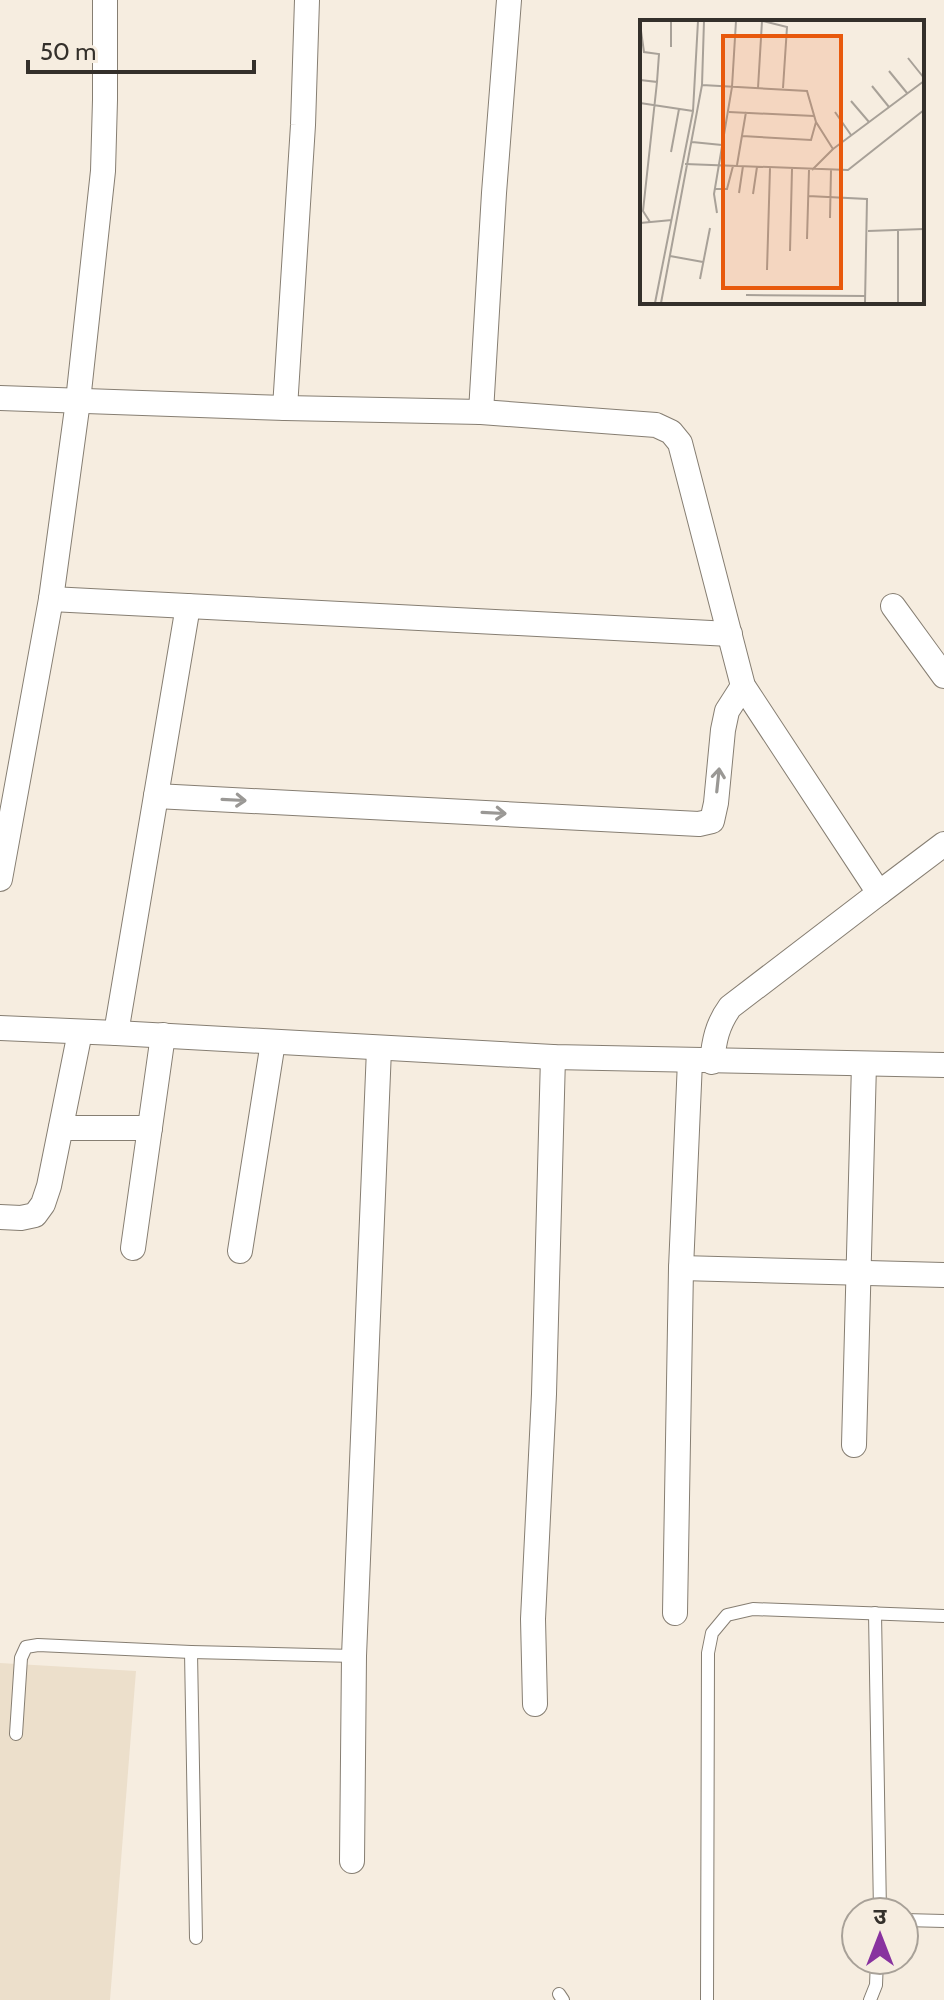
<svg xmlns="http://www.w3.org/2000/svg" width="944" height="2000" font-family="Cabin,'Noto Sans Devanagari',sans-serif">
<rect width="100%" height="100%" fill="#f6ede0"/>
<!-- built -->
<polygon fill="#ecdfcb" points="0,1663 136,1671 110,2000 0,2000"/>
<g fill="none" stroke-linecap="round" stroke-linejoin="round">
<defs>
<g id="lane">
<polyline points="875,1613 880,1912"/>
<polyline points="191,1652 196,1938"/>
<polyline points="16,1734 21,1658 26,1647 38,1645 191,1652 354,1656"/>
<polyline points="904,1920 944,1921"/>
<polyline points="559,1994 563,2000"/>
<polyline points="707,2000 708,1653 712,1633 727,1615 753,1609 944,1616"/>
<polyline points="870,2000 876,1985 877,1960"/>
</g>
<g id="street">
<path d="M0,398L285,408L481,412L656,425L671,432L680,443L743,686L879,893L730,1007C717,1025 714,1041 712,1062"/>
<polyline points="285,408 303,125 307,0"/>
<polyline points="481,412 494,193 509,0"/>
<polyline points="51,599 730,634"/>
<polyline points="893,606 944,676"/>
<polyline points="156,796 699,824 712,821 716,803 723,730 727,711 743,686"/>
<polyline points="0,879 51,599 78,401 103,171 105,100 105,0"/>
<polyline points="879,893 944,844"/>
<polyline points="0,1028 116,1033 553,1057 944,1065"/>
<polyline points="116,1033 188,606"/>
<polyline points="61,1128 150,1128"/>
<polyline points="0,1217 21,1218 35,1215 43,1204 49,1186 80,1032"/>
<polyline points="133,1248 163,1035"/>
<polyline points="240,1251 273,1042"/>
<polyline points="681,1268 944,1275"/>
<polyline points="854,1445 864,1064"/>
<polyline points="675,1613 681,1268 690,1061"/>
<polyline points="535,1704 533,1619 544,1394 553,1057"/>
<polyline points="352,1861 354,1656 379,1049"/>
</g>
</defs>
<!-- lane casing -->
<use href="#lane" stroke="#867e72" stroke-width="14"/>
<!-- street casing -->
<use href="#street" stroke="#867e72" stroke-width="26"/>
<!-- lane -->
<use href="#lane" stroke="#fff" stroke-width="12"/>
<!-- street -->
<use href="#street" stroke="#fff" stroke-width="24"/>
</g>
<!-- one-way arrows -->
<defs><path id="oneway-shaft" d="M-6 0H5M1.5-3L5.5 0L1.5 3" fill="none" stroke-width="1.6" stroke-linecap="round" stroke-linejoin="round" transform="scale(2)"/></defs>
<g stroke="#9a9895">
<use href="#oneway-shaft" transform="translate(718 780) rotate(-84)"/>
<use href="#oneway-shaft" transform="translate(234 800) rotate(3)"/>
<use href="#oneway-shaft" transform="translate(494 813) rotate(3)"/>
</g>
<!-- overview -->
<g transform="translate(640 20)">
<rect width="284" height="284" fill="#f6ede0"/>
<path fill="none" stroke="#a8a198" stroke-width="2" d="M31,1V27M123,1L147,7L143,68M0,4L4,32L19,34L17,62M268,38L284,58M249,51L267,73M0,60L17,62L3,191L10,202M62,65L167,71L176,102L193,129L172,150M232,66L249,87M118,68L122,1M211,81L229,102M0,83L53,91M89,92L174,96M195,92L211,115M102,116L171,120L176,102M52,122L82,125M193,129L284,61M31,132L39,89M45,144L208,150L284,90M97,145L106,92M75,169H87L93,146M99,173L103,146M113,174L117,147M168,176L227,179L225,283M77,193L74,174L92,67L96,1M190,198L191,150M0,203L32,200M258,210V283M228,211L284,209M167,219L169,150M150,231L152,149M30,236L63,242M127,250L130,148M60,259L70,208M106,275L225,276M15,283L53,91L58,1M21,283L62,65L64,1"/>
<path fill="#e8590c" fill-opacity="0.15" stroke="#e8590c" stroke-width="4" d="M83,16H201V268H83Z"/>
<rect width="284" height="284" fill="none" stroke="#34302b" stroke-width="4"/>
</g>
<!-- north arrow -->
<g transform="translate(880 1936)"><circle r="38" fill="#f6ede0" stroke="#a8a198" stroke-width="2"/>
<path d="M0-6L14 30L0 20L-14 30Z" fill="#88329f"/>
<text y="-12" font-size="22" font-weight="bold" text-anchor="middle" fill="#34302b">उ</text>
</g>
<!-- scale -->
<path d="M28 60v12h226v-12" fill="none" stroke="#34302b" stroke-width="4"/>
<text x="40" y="60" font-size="24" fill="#34302b" stroke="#f6ede0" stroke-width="6" paint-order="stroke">50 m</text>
</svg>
